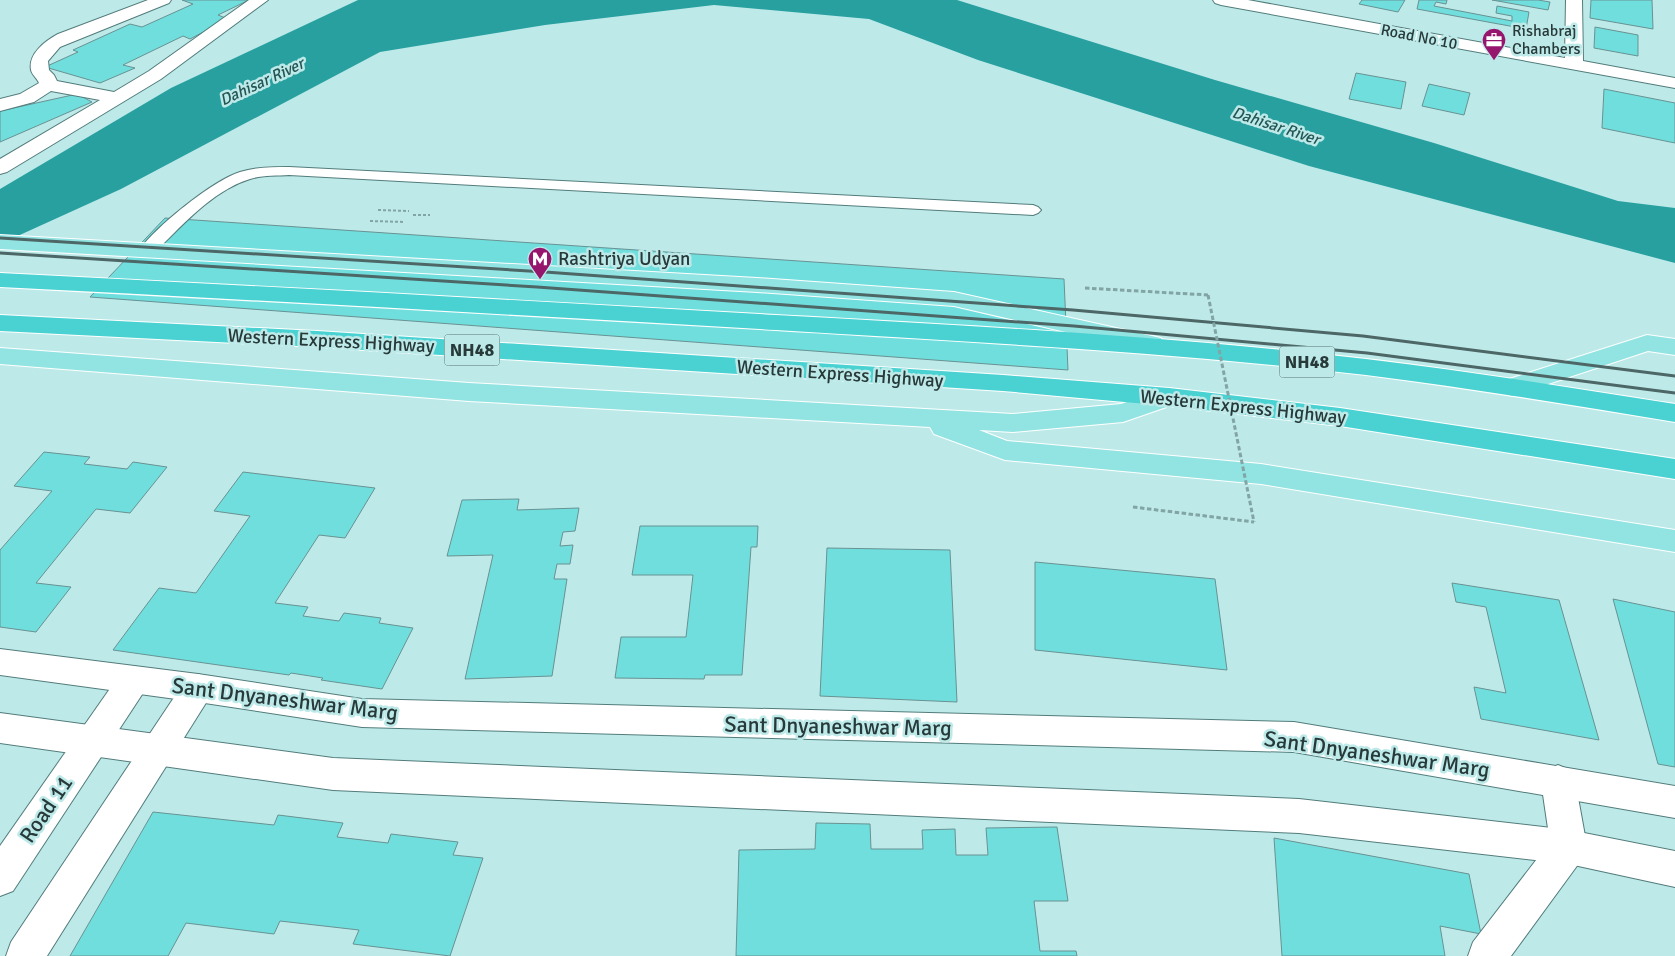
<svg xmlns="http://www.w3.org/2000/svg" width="1675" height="956" font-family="Signika,sans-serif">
<rect width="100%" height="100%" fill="#bdeae9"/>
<!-- water -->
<polygon fill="#28a0a0" points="358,0 957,0 1215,80 1434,143 1618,201 1675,208 1675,263 1309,166 978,60 869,19 714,5 545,25 380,52 121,189 0,244 0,189 171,88"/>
<!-- building -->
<g fill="#71dede" stroke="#689292">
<polygon points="182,0 249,0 218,15 228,19 190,39 183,36 123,65 135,68 100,83 45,67 78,52 73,50 130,24 142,27 193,4"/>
<polygon points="1362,0 1405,0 1398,12 1359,4"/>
<polygon points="1419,0 1447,0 1446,4 1436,2 1434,6 1512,21 1512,16 1496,13 1497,6 1529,12 1526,29 1417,9"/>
<polygon points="1492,0 1538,0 1550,2 1548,10"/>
<polygon points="1591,0 1652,0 1653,29 1590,18"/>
<polygon points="1595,27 1638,35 1638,56 1594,48"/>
<polygon points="1356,73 1406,82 1401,109 1349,99"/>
<polygon points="1429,84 1470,93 1464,115 1422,106"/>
<polygon points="1604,89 1675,103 1675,143 1602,128"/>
<polygon points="77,94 92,102 0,142 0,111"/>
<polygon points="165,218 1064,279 1068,370 90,297"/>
<polygon points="44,452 90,457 84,464 127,469 133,462 167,467 130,513 96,509 36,583 71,587 36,632 0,627 0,550 52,491 14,486"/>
<polygon points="243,472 375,488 345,538 319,535 275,603 308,607 303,616 339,621 344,613 381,618 379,623 413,628 382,689 321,680 323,678 291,673 289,675 113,650 159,588 196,593 250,516 214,511"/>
<polygon points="519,499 517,510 579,508 575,531 563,532 560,546 573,545 570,564 557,564 554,579 567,579 552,676 465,679 493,555 447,556 462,500"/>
<polygon points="640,526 758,526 757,547 751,547 742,675 705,675 704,679 615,678 621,637 686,637 693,575 632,575"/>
<polygon points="827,548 950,550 957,702 820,696"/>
<polygon points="1035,562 1215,579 1227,670 1035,650"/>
<polygon points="1452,583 1559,600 1599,740 1481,719 1474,687 1506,693 1486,607 1456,602"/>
<polygon points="1613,599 1675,612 1675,767 1658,764"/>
<polygon points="153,812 274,825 278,815 343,823 337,837 388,843 391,834 458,842 453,855 483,858 450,956 353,944 359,930 280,921 274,934 186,923 168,956 70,956"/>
<polygon points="816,823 870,824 871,849 923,849 922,830 955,829 956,855 988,855 986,828 1057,827 1068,901 1034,901 1040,951 1076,951 1077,956 736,956 739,850 815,849"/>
<polygon points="1274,838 1469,874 1481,934 1440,926 1445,956 1282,956"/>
</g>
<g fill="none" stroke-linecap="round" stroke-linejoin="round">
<defs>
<path id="lane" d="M289,167L1033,205L1038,207L1041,210L1038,213L1033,215L289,175C276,176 262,175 250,179C211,191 180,228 152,255H140L138,252C154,228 212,181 240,172C256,167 272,167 289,167Z"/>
<g id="street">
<path d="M148,0H171L169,3L60,47L48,61L49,70L54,75L57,81L114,92L149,71L249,0H268L161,79L7,172L0,174V159L100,100L51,91L34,102L0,111V99L20,94L39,83C37,78 32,75 31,70C28,54 45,41 58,34Z"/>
<polygon points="1213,0 1248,0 1565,58 1566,0 1582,0 1583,61 1675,78 1675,88 1221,5 1215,3"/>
<polygon points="134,666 145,670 150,680 145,690 13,891 0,896 0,846 123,670"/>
<polygon points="198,674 209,678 214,688 209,698 47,956 6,956 11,942 187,678"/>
<polygon points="1558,765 1570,770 1575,781 1587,847 1582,859 1511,956 1468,956 1473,942 1550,842 1541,781 1546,770"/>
</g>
<g id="secondary">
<polygon points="0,649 198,674 362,699 1294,722 1675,786 1675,818 1294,752 362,727 198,702 0,675"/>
<polygon points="0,713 333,758 1299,799 1569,830 1675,851 1675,887 1569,864 1299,833 333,790 0,743"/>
</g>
<g id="primary">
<polygon points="0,235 757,278 954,292 1161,338 1164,344 1161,350 1152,352 954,306 757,292 0,249"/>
<polygon points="1647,335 1675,339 1675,355 1648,351 1512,396 1503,393 1499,387 1503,381"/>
<polygon points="0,348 469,383 1013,414 1121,404 1169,388 1178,391 1182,397 1178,403 1123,422 1013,432 979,430 1007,441 1261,464 1675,530 1675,552 1261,484 1005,460 934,434 930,427 469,401 0,364"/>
</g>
<g id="highway">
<path d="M0,273C259,286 517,300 776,315C973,326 1170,336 1366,359C1469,371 1572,388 1675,404V422C1572,405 1469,388 1366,375C1170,352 973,342 776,330C517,315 259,300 0,287Z"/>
<polygon points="0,315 317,331 1003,375 1169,388 1340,408 1675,459 1675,479 1340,426 1169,406 1003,391 317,347 0,331"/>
</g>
</defs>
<!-- lane casing -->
<use href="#lane" stroke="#527c7b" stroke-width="2"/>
<!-- street casing -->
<use href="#street" stroke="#527c7b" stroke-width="2"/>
<!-- secondary casing -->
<use href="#secondary" stroke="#527c7b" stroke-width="2"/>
<!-- primary casing -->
<use href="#primary" stroke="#fff" stroke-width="2"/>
<!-- highway casing -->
<use href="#highway" stroke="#fff" stroke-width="2"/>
<!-- path-far1 -->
<g stroke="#82a4a4" stroke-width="2" stroke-dasharray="3 2" stroke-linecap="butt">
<polyline points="378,210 409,211"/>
<polyline points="413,215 430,215"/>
<polyline points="370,221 405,222"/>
</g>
<!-- path -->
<g stroke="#82a4a4" stroke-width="3" stroke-dasharray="4.5 2.5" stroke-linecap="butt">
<polyline points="1085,288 1208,295"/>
<polyline points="1133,507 1254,522"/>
</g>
<!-- lane -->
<use href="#lane" fill="#fff" fill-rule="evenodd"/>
<!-- street -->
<use href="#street" fill="#fff" fill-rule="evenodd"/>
<!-- secondary -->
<use href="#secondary" fill="#fff" fill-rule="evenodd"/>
<!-- primary -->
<use href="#primary" fill="#92e4e3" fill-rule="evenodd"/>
<!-- highway -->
<use href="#highway" fill="#49d2d1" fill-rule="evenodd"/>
<!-- rail -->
<g stroke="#4d6666" stroke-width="3">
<polyline points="0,238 545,272 1073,310 1363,336 1675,376"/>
<polyline points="0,253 537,287 1074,326 1367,353 1675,393"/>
</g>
<!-- path-bridge -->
<polyline stroke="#82a4a4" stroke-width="3" stroke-dasharray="4.5 2.5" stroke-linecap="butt" points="1208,295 1254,522"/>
</g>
<!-- icons -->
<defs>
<symbol id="office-pin" viewBox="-11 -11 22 30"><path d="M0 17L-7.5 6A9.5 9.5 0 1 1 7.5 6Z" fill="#96166e" stroke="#bdeae9"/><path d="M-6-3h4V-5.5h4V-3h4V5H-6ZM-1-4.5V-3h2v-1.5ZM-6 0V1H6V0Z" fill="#fff"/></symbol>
<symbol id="metro-pin" viewBox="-11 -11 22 30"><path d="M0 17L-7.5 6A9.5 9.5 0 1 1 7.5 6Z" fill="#96166e" stroke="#bdeae9"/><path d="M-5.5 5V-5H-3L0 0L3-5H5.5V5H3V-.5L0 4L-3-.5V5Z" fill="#fff"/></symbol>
</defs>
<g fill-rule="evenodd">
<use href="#office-pin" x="1480" y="26" width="28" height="38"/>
<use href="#metro-pin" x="526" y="245" width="28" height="38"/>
</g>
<g text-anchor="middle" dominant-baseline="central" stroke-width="5" stroke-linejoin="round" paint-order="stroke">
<!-- far-poi labels -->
<g font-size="16" fill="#273939" stroke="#bdeae9" text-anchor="start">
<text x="1512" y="31">Rishabraj<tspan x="1512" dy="18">Chambers</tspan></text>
</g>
<!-- far-street labels -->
<g font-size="16" fill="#273939" stroke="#bdeae9">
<text transform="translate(1419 37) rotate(11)">Road No 10</text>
</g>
<!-- far-water labels -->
<g font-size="16" font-style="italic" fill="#245454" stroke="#bdeae9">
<text transform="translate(262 82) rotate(-25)">Dahisar River</text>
<text transform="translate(1276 126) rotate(18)">Dahisar River</text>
</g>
<!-- shield labels -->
<g fill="#bdeae9" stroke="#546e6e" stroke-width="1">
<rect x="444.5" y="334.5" width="55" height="31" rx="4"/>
<rect x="1279.5" y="346.5" width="55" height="31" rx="4"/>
</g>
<g font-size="18" font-weight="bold" fill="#273939">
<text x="472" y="350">NH48</text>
<text x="1307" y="362">NH48</text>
</g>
<!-- poi labels -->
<g font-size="19" fill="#273939" stroke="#bdeae9" text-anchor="start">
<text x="558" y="259">Rashtriya Udyan</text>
</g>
<!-- street labels -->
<g font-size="19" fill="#273939" stroke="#bdeae9">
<text transform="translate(331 341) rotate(3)">Western Express Highway</text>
<text transform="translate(840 374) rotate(4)">Western Express Highway</text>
<text transform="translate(1243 407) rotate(6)">Western Express Highway</text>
</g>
<!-- near-street labels -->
<g font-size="22" fill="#273939" stroke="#bdeae9">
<text transform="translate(285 699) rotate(7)">Sant Dnyaneshwar Marg</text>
<text transform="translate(838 726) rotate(1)">Sant Dnyaneshwar Marg</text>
<text transform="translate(1377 754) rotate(8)">Sant Dnyaneshwar Marg</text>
<text transform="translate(46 809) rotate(-56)">Road 11</text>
</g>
</g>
</svg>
